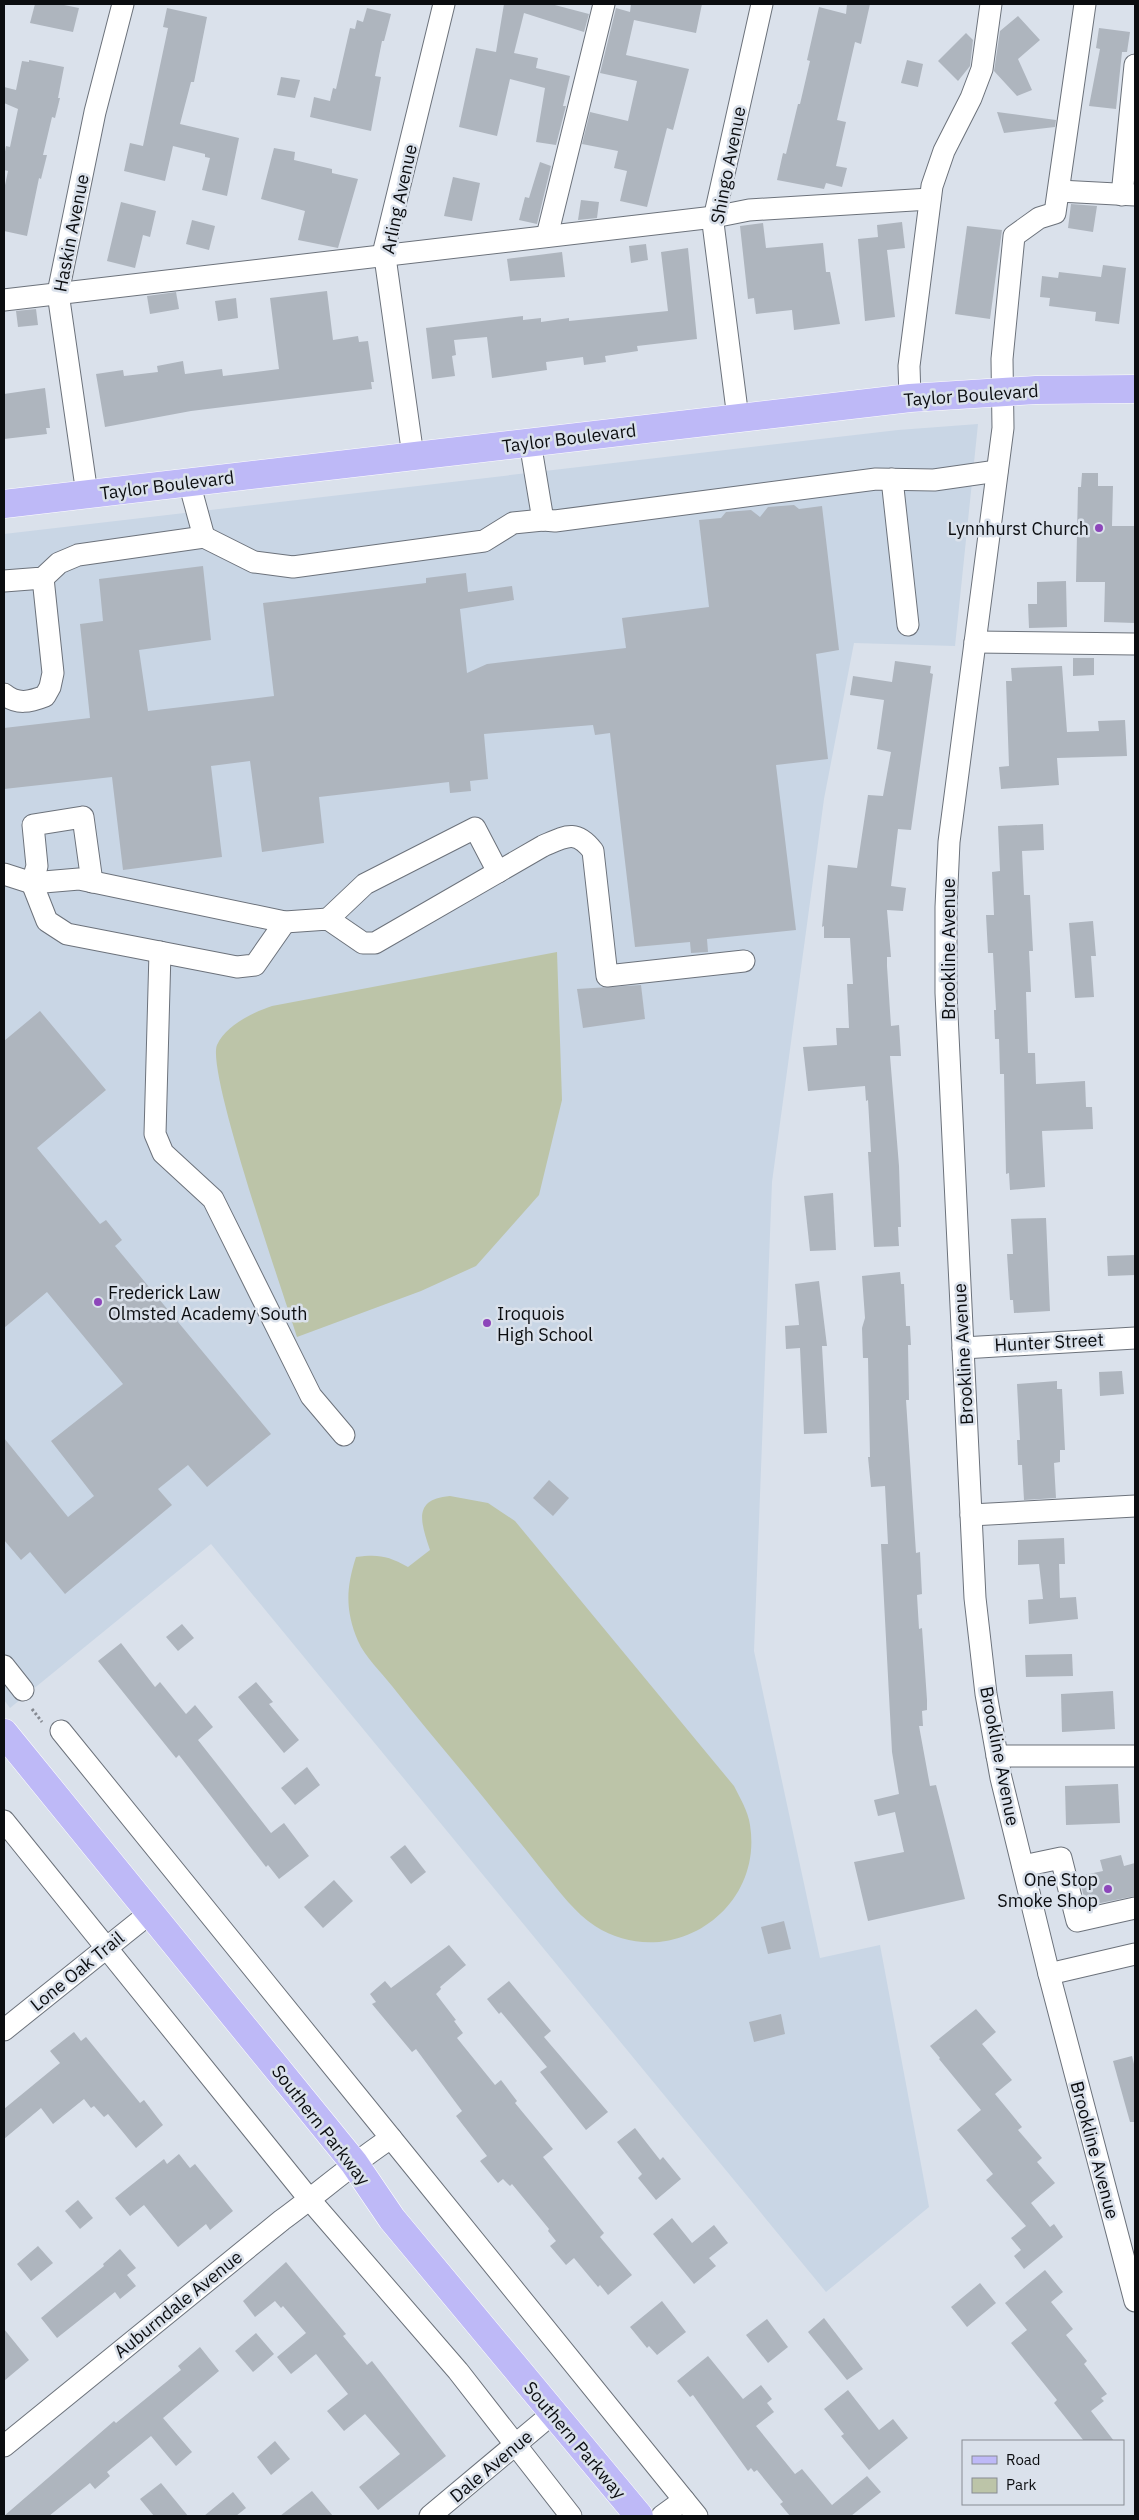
<svg xmlns="http://www.w3.org/2000/svg" width="1139" height="2520" font-family="'IBM Plex Sans',sans-serif">
<rect width="100%" height="100%" fill="#dae1eb"/>
<!-- built -->
<polygon fill="#c9d6e5" points="978,424 955,646 854,643 824,799 772,1182 754,1651 820,1958 880,1945 929,2207 826,2292 211,1544 10,1708 4,1700 4,534 898,430"/>
<!-- green -->
<g fill="#bcc4a8">
<path d="M557,952L562,1100L539,1195L476,1266L421,1291L297,1337C284,1295 206,1072 217,1045C226,1025 254,1012 272,1006Z"/>
<path d="M450,1496L488,1503L515,1521L734,1786C740,1798 748,1811 750,1825C764,1912 668,1973 595,1926C575,1913 560,1892 545,1874C525,1848 504,1823 483,1797C453,1760 422,1724 392,1686C381,1672 365,1657 358,1641C345,1610 346,1588 356,1557C379,1554 388,1556 408,1567L430,1550C421,1523 412,1499 450,1496Z"/>
</g>
<!-- building -->
<g fill="#aeb5be">
<polygon points="35,4 59,4 79,8 73,32 30,23"/>
<polygon points="504,4 551,4 589,14 584,32 524,13 514,53 538,58 536,68 570,76 563,106 566,106 556,145 536,142 545,88 510,79 497,136 459,127 476,48 496,52"/>
<polygon points="631,4 702,4 696,33 634,20 626,55 689,69 673,130 667,128 647,207 620,201 627,171 614,168 618,151 582,144 590,112 628,121 637,81 600,73 616,8 630,12"/>
<polygon points="847,4 870,4 861,44 855,42 837,120 846,122 836,166 847,168 842,187 826,183 824,189 777,180 783,153 786,154 798,104 800,104 810,61 807,60 819,7 846,14"/>
<polygon points="167,8 207,17 194,82 191,82 180,124 239,138 227,196 202,190 210,158 205,157 205,154 173,146 165,181 124,171 130,143 143,146 168,28 163,27"/>
<polygon points="367,8 391,14 384,41 382,41 375,76 381,77 371,131 310,117 314,97 330,101 333,88 336,89 350,28 355,29 357,20 363,22"/>
<polygon points="1018,16 1040,40 1018,59 1032,90 1017,96 994,71 1000,31"/>
<polygon points="1099,28 1130,32 1127,52 1122,52 1116,109 1089,106 1100,49 1096,48"/>
<polygon points="966,33 973,40 970,66 958,81 938,61"/>
<polygon points="29,60 64,67 58,98 60,98 55,118 52,117 43,155 47,155 41,179 39,178 27,236 4,231 4,190 8,171 4,170 4,157 6,146 10,147 18,109 4,103 4,87 16,90 22,61 29,62"/>
<polygon points="907,60 923,64 918,87 901,83"/>
<polygon points="281,77 300,80 295,98 277,95"/>
<polygon points="997,112 1056,120 1055,127 1004,133"/>
<polygon points="274,148 295,152 294,160 332,169 332,173 358,179 338,248 298,240 305,211 261,199"/>
<polygon points="540,162 551,166 537,224 519,220 525,197 529,198"/>
<polygon points="453,177 480,183 472,221 444,216"/>
<polygon points="581,200 599,202 597,218 578,220"/>
<polygon points="121,202 156,211 150,237 143,235 135,268 107,261"/>
<polygon points="1071,204 1097,206 1093,232 1068,228"/>
<polygon points="192,220 215,226 209,250 186,244"/>
<polygon points="902,222 905,248 887,250 895,317 865,321 858,239 878,237 877,225"/>
<polygon points="763,223 766,248 823,243 826,272 830,272 840,324 794,330 792,310 756,314 754,298 748,299 740,226"/>
<polygon points="967,226 1002,230 990,319 955,314"/>
<polygon points="646,244 648,260 631,263 629,246"/>
<polygon points="688,248 697,339 637,346 638,351 605,356 606,362 584,365 583,357 546,362 547,370 492,378 487,337 454,340 456,355 452,356 455,376 432,379 426,328 523,316 523,320 541,318 541,322 569,318 569,321 668,311 661,252"/>
<polygon points="562,252 565,277 510,281 507,259"/>
<polygon points="1103,265 1126,268 1119,324 1095,321 1096,312 1049,306 1050,298 1040,297 1042,276 1058,278 1059,272 1101,277"/>
<polygon points="327,291 333,340 358,336 359,342 368,341 374,382 371,382 372,389 191,411 105,427 96,374 123,370 124,376 158,372 157,366 183,361 185,374 222,369 223,376 279,369 270,298"/>
<polygon points="176,292 179,309 150,314 147,296"/>
<polygon points="236,298 238,318 218,321 215,301"/>
<polygon points="36,309 38,325 18,327 16,311"/>
<polygon points="45,388 50,428 46,428 47,434 4,439 4,394"/>
<polygon points="1082,473 1098,473 1098,486 1113,486 1112,526 1135,526 1135,623 1104,622 1105,582 1076,582 1078,487 1081,487"/>
<polygon points="794,505 799,509 822,506 839,650 816,654 828,759 776,765 796,930 707,939 708,952 691,953 690,942 635,947 610,733 595,735 593,725 484,734 488,779 470,781 471,791 450,793 449,782 319,797 324,843 262,852 250,761 211,766 222,857 123,870 112,777 4,789 4,728 90,718 80,624 103,621 99,579 203,566 211,640 139,650 148,711 274,696 263,603 426,583 426,578 466,573 468,592 512,586 514,600 460,609 467,673 487,664 626,648 622,618 709,607 699,520 721,518 726,512 751,510 760,517 768,507"/>
<polygon points="1066,581 1067,627 1029,628 1028,604 1037,604 1037,582"/>
<polygon points="1073,658 1094,658 1094,675 1073,676"/>
<polygon points="895,661 931,666 930,673 933,674 911,830 898,829 891,886 906,888 903,911 887,910 891,957 887,957 887,966 891,1026 899,1025 901,1056 890,1056 899,1166 901,1227 898,1227 899,1246 874,1247 868,1152 871,1152 868,1100 866,1101 865,1086 808,1091 803,1047 837,1045 836,1028 849,1028 847,984 853,984 850,938 824,938 824,926 822,927 828,865 857,868 868,795 883,796 891,752 877,749 884,700 850,695 853,676 892,682"/>
<polygon points="1062,666 1067,732 1099,731 1098,721 1125,720 1127,756 1057,758 1059,785 1001,789 999,767 1009,766 1006,681 1012,681 1011,668"/>
<polygon points="1043,824 1044,850 1022,851 1024,895 1030,895 1033,951 1029,951 1031,992 1026,992 1028,1053 1035,1053 1036,1084 1085,1081 1086,1107 1092,1107 1093,1129 1042,1131 1045,1187 1010,1190 1009,1173 1006,1174 1004,1074 1000,1074 999,1039 995,1039 994,1010 996,1010 993,953 988,953 986,915 994,915 992,872 1000,871 998,826"/>
<polygon points="1093,921 1096,956 1091,956 1094,997 1075,998 1069,923"/>
<polygon points="641,985 645,1019 583,1028 577,989"/>
<polygon points="40,1011 106,1090 37,1148 100,1224 106,1220 122,1240 115,1246 271,1434 207,1487 188,1465 158,1489 172,1505 65,1594 30,1552 21,1560 4,1540 4,1438 68,1517 94,1496 51,1441 123,1384 47,1292 4,1328 4,1041"/>
<polygon points="833,1193 836,1250 810,1251 804,1196"/>
<polygon points="1046,1218 1050,1311 1014,1313 1013,1300 1010,1300 1007,1254 1013,1254 1011,1219"/>
<polygon points="1135,1255 1135,1275 1108,1276 1107,1256"/>
<polygon points="900,1272 901,1284 904,1284 906,1326 910,1326 911,1345 908,1345 909,1400 906,1400 916,1553 920,1552 922,1594 917,1595 919,1629 922,1628 927,1700 927,1710 922,1711 923,1726 919,1726 930,1786 936,1785 965,1899 868,1921 854,1862 904,1852 895,1812 878,1816 874,1800 899,1794 892,1752 881,1544 888,1544 885,1486 871,1487 868,1457 870,1457 868,1358 863,1358 862,1328 865,1318 862,1276"/>
<polygon points="819,1281 827,1346 822,1346 827,1433 804,1434 800,1348 786,1349 785,1326 799,1325 795,1284"/>
<polygon points="1122,1371 1124,1394 1100,1396 1099,1372"/>
<polygon points="1057,1381 1057,1389 1062,1389 1065,1450 1060,1450 1060,1462 1054,1463 1056,1498 1024,1500 1022,1465 1018,1465 1017,1440 1020,1440 1017,1384"/>
<polygon points="549,1480 569,1498 553,1516 533,1498"/>
<polygon points="1064,1538 1065,1564 1059,1564 1060,1598 1076,1597 1078,1619 1029,1624 1028,1600 1043,1599 1039,1564 1018,1565 1018,1540"/>
<polygon points="182,1624 194,1638 178,1651 166,1637"/>
<polygon points="121,1643 155,1687 160,1682 186,1714 195,1705 213,1727 198,1740 271,1833 284,1823 309,1856 279,1879 268,1865 266,1867 179,1755 176,1758 98,1661"/>
<polygon points="1072,1654 1073,1676 1026,1677 1025,1655"/>
<polygon points="256,1682 273,1702 269,1704 299,1740 284,1753 238,1697"/>
<polygon points="1113,1691 1115,1729 1062,1732 1061,1694"/>
<polygon points="307,1767 320,1785 295,1805 281,1788"/>
<polygon points="1118,1784 1120,1823 1066,1825 1065,1786"/>
<polygon points="405,1845 426,1872 411,1884 390,1857"/>
<polygon points="1121,1855 1124,1866 1135,1863 1135,1896 1086,1906 1079,1876 1103,1871 1100,1860"/>
<polygon points="334,1880 353,1901 323,1928 304,1907"/>
<polygon points="784,1921 791,1949 768,1954 761,1927"/>
<polygon points="449,1945 466,1965 440,1987 441,1989 436,1994 456,2020 454,2021 463,2033 457,2038 495,2085 501,2080 517,2101 515,2103 553,2149 543,2157 604,2233 600,2237 632,2275 608,2295 600,2285 598,2287 574,2258 566,2265 550,2246 556,2241 548,2231 549,2229 512,2184 510,2186 503,2179 498,2183 480,2161 487,2156 456,2116 462,2111 416,2049 412,2052 372,2004 376,2002 370,1994 385,1981 391,1988"/>
<polygon points="509,1981 551,2031 544,2037 608,2112 586,2130 540,2072 547,2067 501,2012 499,2014 487,1999"/>
<polygon points="976,2009 996,2032 982,2044 1012,2080 995,2094 1022,2127 1018,2130 1042,2158 1037,2162 1055,2183 1031,2203 1050,2227 1054,2224 1063,2237 1024,2269 1014,2256 1021,2250 1011,2238 1026,2226 986,2180 993,2174 957,2130 981,2110 939,2059 940,2058 930,2046"/>
<polygon points="781,2014 785,2034 754,2042 749,2022"/>
<polygon points="74,2032 81,2041 86,2037 140,2103 144,2100 163,2125 136,2148 108,2114 104,2117 94,2106 91,2108 84,2099 53,2124 41,2108 4,2139 4,2109 60,2063 50,2051"/>
<polygon points="1132,2056 1135,2068 1135,2122 1130,2122 1113,2061"/>
<polygon points="635,2128 660,2160 663,2157 681,2179 656,2200 638,2178 642,2174 617,2142"/>
<polygon points="179,2154 190,2168 195,2164 233,2211 210,2230 206,2224 178,2247 144,2205 130,2216 115,2198 164,2159 167,2164"/>
<polygon points="78,2200 93,2218 80,2229 65,2211"/>
<polygon points="672,2218 692,2243 714,2225 728,2243 709,2258 716,2266 694,2284 653,2234"/>
<polygon points="38,2246 53,2263 31,2281 17,2264"/>
<polygon points="120,2249 136,2268 127,2275 136,2286 120,2299 115,2292 57,2338 41,2318 104,2266 103,2264"/>
<polygon points="286,2262 346,2334 343,2336 367,2365 372,2361 446,2456 378,2510 359,2487 400,2454 365,2414 344,2431 327,2411 348,2394 316,2354 291,2374 277,2357 306,2333 283,2306 281,2308 275,2301 255,2317 243,2301"/>
<polygon points="1045,2270 1063,2292 1051,2302 1073,2329 1066,2335 1087,2361 1084,2364 1107,2394 1101,2398 1104,2401 1091,2411 1114,2441 1084,2441 1054,2403 1057,2400 1011,2343 1027,2330 1005,2303"/>
<polygon points="980,2283 996,2303 967,2327 951,2307"/>
<polygon points="662,2301 686,2332 657,2355 649,2346 647,2348 630,2327"/>
<polygon points="824,2318 863,2369 847,2380 808,2332"/>
<polygon points="767,2319 788,2347 768,2363 746,2335"/>
<polygon points="4,2329 29,2360 4,2381"/>
<polygon points="256,2333 274,2354 253,2372 235,2351"/>
<polygon points="200,2347 219,2371 163,2418 192,2452 176,2466 151,2436 107,2472 110,2476 95,2489 90,2483 49,2516 4,2516 114,2421 116,2423 181,2370 178,2366"/>
<polygon points="708,2356 743,2399 761,2385 772,2399 767,2403 774,2412 756,2426 795,2474 802,2469 832,2505 867,2476 881,2492 851,2516 790,2516 780,2504 783,2502 757,2470 754,2472 751,2468 748,2471 693,2395 690,2397 677,2381"/>
<polygon points="848,2390 879,2430 893,2419 908,2438 869,2470 841,2436 844,2434 824,2409"/>
<polygon points="275,2441 290,2459 271,2475 257,2457"/>
<polygon points="161,2483 188,2516 154,2516 140,2499"/>
<polygon points="312,2491 333,2516 280,2516"/>
<polygon points="233,2492 246,2508 236,2516 204,2516"/>
</g>
<g fill="none" stroke-linecap="round" stroke-linejoin="round">
<defs>
<g id="minor">
<polyline points="1085,4 1055,213 1039,218 1014,236 1002,359 1003,428 949,842 946,907 946,993 975,1598 986,1694 1001,1778 1049,1974 1135,2301"/>
<polyline points="1059,191 1135,195"/>
<polyline points="1122,195 1135,65"/>
<polyline points="547,236 604,4"/>
<polyline points="4,300 714,217 749,210 930,199"/>
<polyline points="910,398 909,366 932,186 944,151 971,98 982,69 991,4"/>
<polyline points="738,418 713,223 762,4"/>
<polyline points="530,442 543,520"/>
<polyline points="413,456 384,250 444,4"/>
<polyline points="892,479 908,625"/>
<polyline points="189,482 204,537"/>
<polyline points="87,494 58,293 95,112 123,4"/>
<polyline points="4,581 43,578 59,563 78,555 204,537 254,562 293,567 484,541 513,523 543,520 555,521 876,479 934,480 997,471"/>
<polyline points="975,642 1135,644"/>
<path d="M4,694C17,705 30,702 45,696L50,687L53,673L43,578"/>
<path d="M4,874L32,883L79,879L285,922L328,919L363,943H375L543,846C566,836 576,829 593,851L607,976L744,961"/>
<polyline points="92,882 83,817 33,825 37,866 32,883 47,921 67,934 237,967 255,965 285,922"/>
<polyline points="328,919 365,884 475,828 498,872"/>
<polyline points="160,952 155,1134 163,1153 213,1199 311,1396 344,1435"/>
<polyline points="963,1348 1135,1338"/>
<polyline points="971,1515 1135,1506"/>
<polyline points="4,1666 23,1690"/>
<polyline points="997,1756 1135,1756"/>
<polyline points="4,1821 310,2200 458,2371 571,2516"/>
<polyline points="1023,1866 1061,1858 1077,1921 1135,1908"/>
<polyline points="1049,1974 1135,1954"/>
<polyline points="4,2030 150,1913"/>
<polyline points="391,2138 684,2500 662,2516"/>
<path d="M4,2446L282,2220C319,2193 353,2163 391,2138L61,1731"/>
<polyline points="684,2500 697,2516"/>
<polyline points="430,2516 552,2414"/>
</g>
<g id="major">
<polyline points="4,504 910,398 1036,390 1135,389"/>
<polyline points="4,1733 354,2163 392,2219 639,2516"/>
</g>
</defs>
<!-- minor casing -->
<use href="#minor" stroke="#6c727b" stroke-width="23"/>
<!-- major casing -->
<use href="#major" stroke="#fff" stroke-width="29"/>
<!-- path -->
<polyline stroke="#858991" stroke-width="3" stroke-dasharray="2.5 2.5" stroke-linecap="butt" points="32,1709 42,1722"/>
<!-- minor -->
<use href="#minor" stroke="#fff" stroke-width="21"/>
<!-- major -->
<use href="#major" stroke="#beb9f7" stroke-width="28"/>
</g>
<!-- markers -->
<g fill="#8d46ba" stroke="#dae1eb" stroke-width="2">
<circle cx="1099" cy="528" r="5"/>
<circle cx="98" cy="1302" r="5"/>
<circle cx="487" cy="1323" r="5"/>
<circle cx="1108" cy="1889" r="5"/>
</g>
<g text-anchor="middle" dominant-baseline="central" stroke-width="5" stroke-linejoin="round" paint-order="stroke">
<!-- street labels -->
<g font-size="18" fill="#0b0d10" stroke="#dae1eb">
<text transform="translate(728 165) rotate(-79)">Shingo Avenue</text>
<text transform="translate(399 199) rotate(-78)">Arling Avenue</text>
<text transform="translate(71 233) rotate(-79)">Haskin Avenue</text>
<text transform="translate(971 395) rotate(-4)">Taylor Boulevard</text>
<text transform="translate(569 438) rotate(-7)">Taylor Boulevard</text>
<text transform="translate(167 485) rotate(-7)">Taylor Boulevard</text>
<text transform="translate(948 949) rotate(-90)">Brookline Avenue</text>
<text transform="translate(1049 1342) rotate(-3)">Hunter Street</text>
<text transform="translate(963 1354) rotate(-93)">Brookline Avenue</text>
<text transform="translate(1000 1756) rotate(79)">Brookline Avenue</text>
<text transform="translate(77 1971) rotate(-39)">Lone Oak Trail</text>
<text transform="translate(321 2125) rotate(52)">Southern Parkway</text>
<text transform="translate(1095 2150) rotate(75)">Brookline Avenue</text>
<text transform="translate(178 2304) rotate(-39)">Auburndale Avenue</text>
<text transform="translate(575 2440) rotate(50)">Southern Parkway</text>
<text transform="translate(491 2466) rotate(-40)">Dale Avenue</text>
</g>
<!-- poi labels -->
<g font-size="18" fill="#0b0d10" stroke="#dae1eb" text-anchor="end">
<text x="1089" y="528">Lynnhurst Church</text>
<text x="108" y="1292" text-anchor="start">Frederick Law<tspan x="108" dy="21">Olmsted Academy South</tspan></text>
<text x="497" y="1313" text-anchor="start">Iroquois<tspan x="497" dy="21">High School</tspan></text>
<text x="1098" y="1879">One Stop<tspan x="1098" dy="21">Smoke Shop</tspan></text>
</g>
</g>
<!-- border -->
<rect width="1139" height="2520" fill="none" stroke="#0b0d10" stroke-width="10"/>
<!-- legend -->
<rect x="962" y="2440" width="162" height="65" fill="#dae1eb" stroke="#878c93"/>
<rect x="972" y="2456" width="25" height="8" fill="#beb9f7" stroke="#878c93"/>
<text x="1006" y="2465" font-size="15" fill="#0b0d10">Road</text>
<rect x="972" y="2478" width="25" height="15" fill="#bcc4a8" stroke="#878c93"/>
<text x="1006" y="2490" font-size="15" fill="#0b0d10">Park</text>
</svg>
